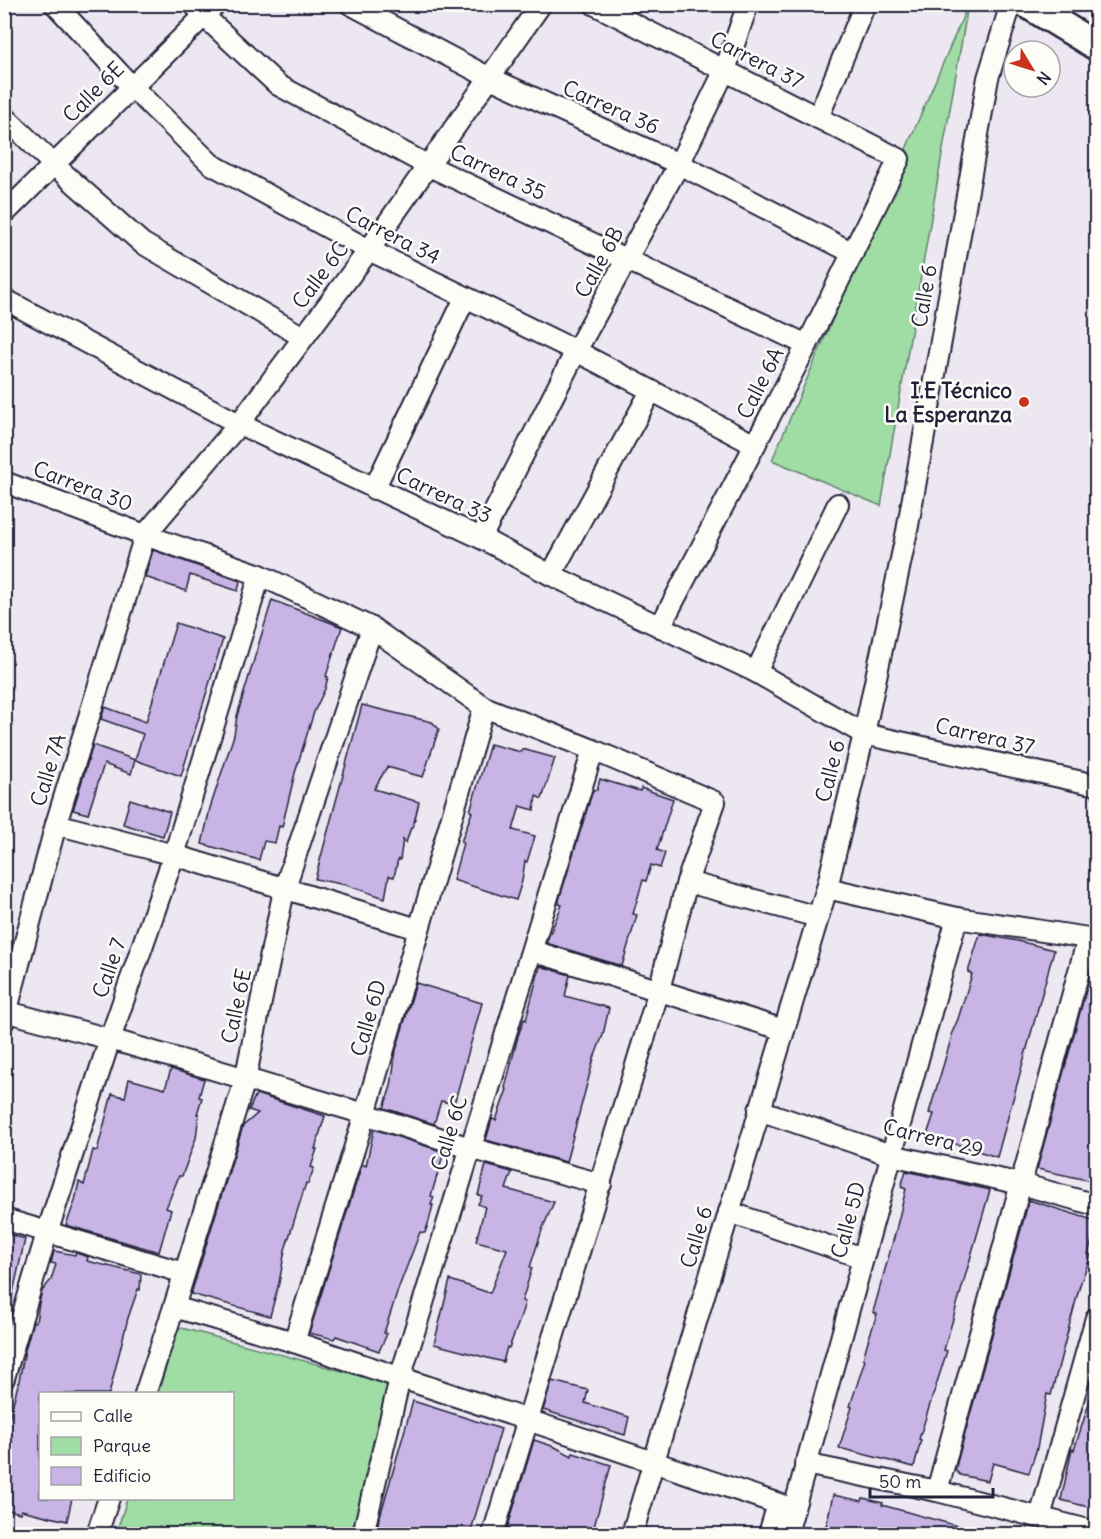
<svg xmlns="http://www.w3.org/2000/svg" width="1101" height="1539" font-family="Delius,sans-serif">
<rect width="100%" height="100%" fill="#ede7f2"/>
<filter id="ink" filterUnits="userSpaceOnUse"><feTurbulence type="fractalNoise" baseFrequency=".0167" numOctaves="2"/><feDisplacementMap in="SourceGraphic" scale="12" xChannelSelector="R" yChannelSelector="G"/><feConvolveMatrix kernelMatrix="1 2 1 2 8 2 1 2 1" color-interpolation-filters="sRGB"/></filter>
<g filter="url(#ink)">
<!-- green -->
<g fill="#9fdda5" stroke="#608070" stroke-width="1.5">
<polygon points="968,5 881,506 772,460"/>
<polygon points="178,1327 402,1387 362,1534 116,1534 127,1499 232,1498 232,1394 158,1393"/>
</g>
<!-- building -->
<g fill="#c8b5e5" stroke="#22223b" stroke-width="1.5">
<polygon points="153,550 240,581 238,591 190,575 186,591 145,577"/>
<polygon points="272,600 342,627 326,676 328,677 325,689 314,712 295,773 282,827 279,826 275,843 264,841 259,860 202,844 210,808 234,735 237,716"/>
<polygon points="176,623 223,639 181,776 135,760 143,734 101,719 105,707 146,722"/>
<polygon points="362,705 432,722 439,729 423,777 387,767 374,789 419,802 413,827 411,827 406,843 403,839 400,860 398,859 394,877 389,876 385,898 346,885 315,879"/>
<polygon points="490,744 521,752 522,749 555,758 542,799 536,796 534,810 520,806 513,830 535,836 527,862 525,861 522,881 516,900 453,880 463,843 461,842 472,812 470,811"/>
<polygon points="93,745 135,760 131,774 104,764 88,814 73,810"/>
<polygon points="600,779 640,791 641,788 673,799 657,850 665,853 660,868 651,865 646,881 643,880 633,914 637,915 622,966 546,943 562,905 559,904 559,900 593,790 597,790"/>
<polygon points="130,799 170,812 163,836 123,824"/>
<polygon points="980,934 1018,941 1054,950 997,1157 927,1135 934,1114 929,1113 952,1036 951,1035 958,1019 972,974 968,972"/>
<polygon points="1096,954 1096,1182 1037,1169"/>
<polygon points="540,966 570,975 565,996 609,1008 603,1035 594,1058 566,1162 486,1140 492,1119 496,1120 507,1089 505,1088 518,1036 524,1019 526,1020"/>
<polygon points="416,983 482,1003 454,1104 441,1101 434,1124 384,1108 391,1086 396,1050"/>
<polygon points="171,1069 204,1079 199,1097 202,1098 197,1114 199,1114 196,1138 182,1176 179,1176 166,1208 171,1210 159,1252 66,1225 75,1201 79,1182 84,1185 93,1150 97,1151 112,1094 125,1097 129,1079 165,1089"/>
<polygon points="256,1094 325,1116 315,1149 317,1149 311,1167 314,1168 308,1184 306,1183 285,1250 279,1283 270,1316 191,1294 243,1126 258,1113 249,1110"/>
<polygon points="374,1129 444,1152 431,1196 434,1197 431,1205 433,1205 429,1221 425,1233 420,1232 399,1287 384,1333 387,1334 379,1351 336,1336 334,1339 309,1333 362,1164 366,1166"/>
<polygon points="486,1165 512,1172 506,1189 554,1202 542,1230 530,1267 532,1268 522,1301 525,1302 520,1319 509,1348 507,1347 503,1362 434,1344 450,1280 490,1293 507,1249 476,1241 485,1207 478,1204 482,1196 478,1195"/>
<polygon points="906,1171 990,1190 944,1350 947,1351 919,1439 921,1440 914,1467 839,1448 852,1407 850,1406 865,1360 863,1359 867,1344 877,1314 873,1312 895,1234 906,1189 901,1187"/>
<polygon points="1029,1200 1096,1221 1096,1227 1088,1254 1091,1255 1080,1285 1051,1395 1047,1394 1037,1448 1029,1473 993,1463 988,1481 960,1475 955,1470"/>
<polygon points="4,1233 25,1239 10,1306 4,1306"/>
<polygon points="54,1251 75,1255 76,1253 88,1257 87,1261 141,1274 140,1290 138,1289 128,1318 109,1394 40,1394 40,1498 72,1498 67,1521 21,1510 20,1513 4,1509 4,1437 19,1381 25,1350 33,1321 36,1322 39,1303 42,1291 51,1280 56,1264 51,1263"/>
<polygon points="552,1381 588,1390 585,1403 629,1417 625,1435 543,1410"/>
<polygon points="1094,1388 1096,1388 1096,1509 1061,1500 1072,1449 1074,1450"/>
<polygon points="413,1401 501,1429 470,1534 375,1534"/>
<polygon points="534,1440 555,1447 572,1456 573,1453 611,1465 592,1534 506,1533"/>
<polygon points="833,1495 862,1501 863,1498 883,1503 882,1505 972,1530 971,1534 840,1534 841,1529 826,1526"/>
</g>
<g fill="none" stroke-linecap="round" stroke-linejoin="round">
<defs>
<g id="street">
<polyline points="55,4 132,87 211,164 369,250 576,351 755,445"/>
<polyline points="194,4 204,16 278,85 427,165 807,345"/>
<polyline points="350,4 490,78 679,164 853,253"/>
<polyline points="594,4 899,159 807,345 660,627"/>
<polyline points="4,116 54,165 142,243 303,337"/>
<polyline points="818,118 865,4"/>
<polyline points="4,214 216,4"/>
<polyline points="4,299 239,424 481,538 551,575 756,672 864,734 1096,785"/>
<polyline points="4,482 145,535 260,575 372,628 484,707 593,750 715,802 687,882 659,990 493,1534"/>
<polyline points="374,489 465,298"/>
<polyline points="481,538 576,351 679,164 725,70 748,4"/>
<polyline points="551,575 651,391"/>
<polyline points="756,672 838,504"/>
<polyline points="56,824 174,855 418,929"/>
<polyline points="687,882 818,917"/>
<polyline points="827,888 957,918 1088,938 1096,942"/>
<polyline points="533,951 784,1030"/>
<polyline points="8,1012 110,1039 365,1114 470,1148 601,1184"/>
<polyline points="4,1021 56,824 145,535 239,424 369,250 541,4"/>
<polyline points="759,1110 891,1155 1021,1184 1096,1205"/>
<polyline points="729,1212 863,1258"/>
<polyline points="4,1219 184,1273"/>
<polyline points="174,1307 294,1342 794,1509"/>
<polyline points="294,1342 365,1114 484,707"/>
<polyline points="4,1378 47,1233 110,1039 174,855 260,575"/>
<polyline points="145,1394 174,1307 245,1080 284,890 372,628"/>
<polyline points="805,1464 937,1491 1096,1532"/>
<polyline points="937,1491 1088,938"/>
<polyline points="1040,1517 1096,1318"/>
<polyline points="97,1534 109,1498"/>
<polyline points="363,1534 400,1378 593,750"/>
<polyline points="632,1534 827,888 864,734 907,531 988,78 1011,4"/>
<polyline points="769,1534 778,1504"/>
<polyline points="787,1534 957,918"/>
</g>
<polyline id="secondary" points="1027,4 1096,46"/>
</defs>
<!-- street casing -->
<use href="#street" stroke="#22223b" stroke-width="24"/>
<!-- secondary casing -->
<use href="#secondary" stroke="#22223b" stroke-width="32"/>
<!-- street -->
<use href="#street" stroke="#fdfcf7" stroke-width="20"/>
<!-- secondary -->
<use href="#secondary" stroke="#fdfcf7" stroke-width="27"/>
</g>
</g>
<!-- markers -->
<circle fill="#c8321e" stroke="#fdfcf7" stroke-width="2" cx="1024" cy="402" r="6"/>
<g text-anchor="middle" dominant-baseline="central" stroke-width="5" stroke-linejoin="round" paint-order="stroke">
<!-- street labels -->
<g font-size="21" fill="#22223b" stroke="#fdfcf7">
<text transform="translate(757 60) rotate(27)">Carrera 37</text>
<text transform="translate(93 92) rotate(-45)">Calle 6E</text>
<text transform="translate(611 107) rotate(24)">Carrera 36</text>
<text transform="translate(498 172) rotate(25)">Carrera 35</text>
<text transform="translate(393 235) rotate(27)">Carrera 34</text>
<text transform="translate(599 262) rotate(-61)">Calle 6B</text>
<text transform="translate(320 275) rotate(-53)">Calle 6C</text>
<text transform="translate(924 296) rotate(-80)">Calle 6</text>
<text transform="translate(760 383) rotate(-63)">Calle 6A</text>
<text transform="translate(83 486) rotate(21)">Carrera 30</text>
<text transform="translate(444 495) rotate(25)">Carrera 33</text>
<text transform="translate(985 736) rotate(13)">Carrera 37</text>
<text transform="translate(48 770) rotate(-73)">Calle 7A</text>
<text transform="translate(830 771) rotate(-76)">Calle 6</text>
<text transform="translate(109 968) rotate(-71)">Calle 7</text>
<text transform="translate(236 1006) rotate(-78)">Calle 6E</text>
<text transform="translate(368 1018) rotate(-74)">Calle 6D</text>
<text transform="translate(449 1133) rotate(-73)">Calle 6C</text>
<text transform="translate(933 1138) rotate(14)">Carrera 29</text>
<text transform="translate(848 1220) rotate(-75)">Calle 5D</text>
<text transform="translate(696 1237) rotate(-73)">Calle 6</text>
</g>
<!-- poi labels -->
<g font-size="21" font-weight="bold" fill="#22223b" stroke="#fdfcf7" text-anchor="end">
<text x="1012" y="390">I.E Técnico<tspan x="1012" dy="24">La Esperanza</tspan></text>
</g>
</g>
<!-- margin -->
<rect width="1101" height="1539" fill="none" stroke="#fdfcf7" stroke-width="24"/>
<rect x="12" y="12" width="1077" height="1515" fill="none" stroke="#22223b" stroke-width="2" filter="url(#ink)"/>
<!-- legend -->
<rect x="39" y="1392" width="195" height="108" fill="#fdfcf7" stroke="#a5a5ac" stroke-width="1.5"/>
<rect x="51" y="1412" width="30" height="9" fill="#fdfcf7" stroke="#a5a5ac" stroke-width="1.5"/>
<text x="93" y="1422" font-size="18" fill="#22223b">Calle</text>
<rect x="51" y="1437" width="30" height="18" fill="#9fdda5" stroke="#a5a5ac" stroke-width="1.5"/>
<text x="93" y="1452" font-size="18" fill="#22223b">Parque</text>
<rect x="51" y="1467" width="30" height="18" fill="#c8b5e5" stroke="#a5a5ac" stroke-width="1.5"/>
<text x="93" y="1482" font-size="18" fill="#22223b">Edificio</text>
<!-- north arrow -->
<g transform="translate(1032 69) rotate(128)"><circle r="28" fill="#fdfcf7" stroke="#a5a5ac" stroke-width="1.5"/>
<path d="M0-4.5L10 22L0 15L-10 22Z" fill="#c8321e"/>
<text y="-9" font-size="16" font-weight="bold" text-anchor="middle" fill="#22223b">N</text>
</g>
<!-- scale -->
<path d="M870 1488v9h123v-9" fill="none" stroke="#22223b" stroke-width="3"/>
<text x="879" y="1488" font-size="18" fill="#22223b" stroke="#fdfcf7" stroke-width="4.5" paint-order="stroke">50 m</text>
</svg>
